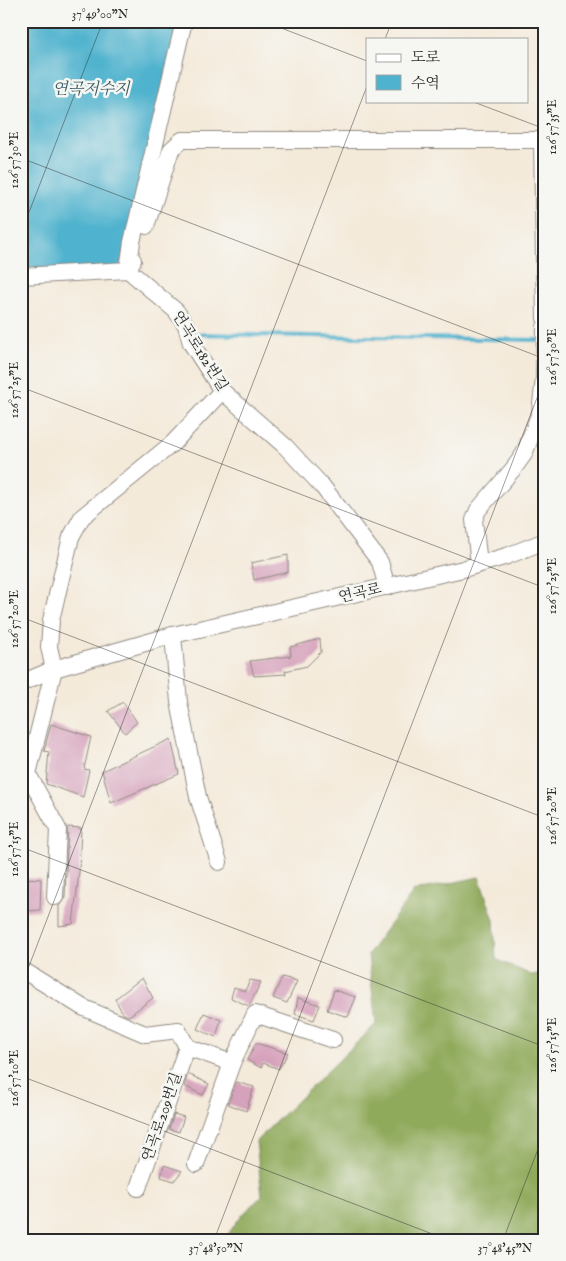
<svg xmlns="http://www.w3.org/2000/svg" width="566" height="1261" font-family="'IM FELL English','Noto Serif KR',serif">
<rect width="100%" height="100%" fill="#f6f6f2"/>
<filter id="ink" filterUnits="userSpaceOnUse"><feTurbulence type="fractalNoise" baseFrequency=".02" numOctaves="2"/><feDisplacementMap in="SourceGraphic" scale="10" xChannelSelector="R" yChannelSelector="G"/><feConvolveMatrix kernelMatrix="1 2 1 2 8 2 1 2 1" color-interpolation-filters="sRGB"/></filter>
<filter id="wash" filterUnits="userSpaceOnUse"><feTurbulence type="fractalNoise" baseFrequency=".0096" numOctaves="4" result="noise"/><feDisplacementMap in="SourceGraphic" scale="20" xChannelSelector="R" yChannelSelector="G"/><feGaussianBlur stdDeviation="1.12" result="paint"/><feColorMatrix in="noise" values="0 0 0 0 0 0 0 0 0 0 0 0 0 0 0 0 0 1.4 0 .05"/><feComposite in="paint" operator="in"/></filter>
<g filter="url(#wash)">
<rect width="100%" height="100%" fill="#f4eada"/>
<!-- forest -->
<polygon fill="#90aa5c" stroke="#5e6a44" points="479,877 494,920 496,959 531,975 545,973 545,1240 224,1240 241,1216 262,1196 256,1141 376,1024 368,954 414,891"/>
<!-- water -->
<polygon fill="#4fb2ce" stroke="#3d6e7c" points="21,21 178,21 119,271 21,270"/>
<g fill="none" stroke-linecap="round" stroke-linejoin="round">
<!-- stream -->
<polyline stroke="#4fb2ce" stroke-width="4" points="192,334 540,340"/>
</g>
<g id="blocks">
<!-- building -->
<g fill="#d6a1bb">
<polygon points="288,555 288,572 254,580 251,563"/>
<polygon points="320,639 321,652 307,666 285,671 286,674 254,676 250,661 291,656 290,647"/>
<polygon points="123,702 137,722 125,733 108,711"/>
<polygon points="51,724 91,737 84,769 89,770 83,797 46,784 49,752 44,751"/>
<polygon points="171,739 179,774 111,803 102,771"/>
<polygon points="68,827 81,828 79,872 73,924 59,926 59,906 65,897"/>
<polygon points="23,878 41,879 40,910 26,911"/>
<polygon points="282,977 297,981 287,1003 273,998"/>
<polygon points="142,978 153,998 129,1016 123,1014 115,999"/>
<polygon points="250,980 261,982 249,1006 231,998 234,987 245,991"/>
<polygon points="334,990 356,997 348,1017 327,1010"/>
<polygon points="298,998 320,1005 314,1020 295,1014"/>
<polygon points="204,1013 221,1020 216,1037 197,1029"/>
<polygon points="256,1043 288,1053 279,1069 263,1063 261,1068 247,1060"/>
<polygon points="188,1074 209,1084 203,1095 184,1086"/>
<polygon points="236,1082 254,1087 246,1111 228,1104"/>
<polygon points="174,1114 184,1117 179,1132 169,1129"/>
<polygon points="164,1165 182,1171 174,1181 161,1177"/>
</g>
</g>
</g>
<g filter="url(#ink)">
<use href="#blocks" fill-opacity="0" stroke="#908a82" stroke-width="1"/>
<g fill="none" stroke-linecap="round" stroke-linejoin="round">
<defs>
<g id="minor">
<polyline points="184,21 132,242 128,270 176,311 186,325 191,343 222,391 285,446 323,487 380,562 387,587"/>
<polyline points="542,140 545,318"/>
<polyline points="146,226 171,150 182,140 545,140"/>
<polyline points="21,276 128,270 133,260"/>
<polyline points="479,564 474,520 478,510 514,468 524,454 540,413 544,378 545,327"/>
<polyline points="173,635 179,702 198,797 219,862"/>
<polyline points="21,683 54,669 173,635 463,569 507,556 545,541"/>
<polyline points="55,897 58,829 28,774 54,669 49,647 51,620 71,537 82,517 173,443 222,391"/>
<polyline points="21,969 82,1007 145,1034 178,1030 187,1047 232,1063"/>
<polyline points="196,1164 232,1063 255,1014 333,1040"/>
<polyline points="138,1188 187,1047"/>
</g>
</defs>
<!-- minor casing -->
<use href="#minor" stroke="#908a82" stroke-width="18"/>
<!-- minor -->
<use href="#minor" stroke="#fff" stroke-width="16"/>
</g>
</g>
<!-- ticks -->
<path fill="none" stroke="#2b2b2b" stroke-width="1" stroke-opacity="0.45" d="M263,21L367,61M385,39L392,21M471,101L545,129M21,158L545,359M21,233L103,21M21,387L545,588M21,617L545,818M21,847L545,1047M21,987L367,86M21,1076L448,1240M214,1240L545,377M503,1240L545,1131"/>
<g text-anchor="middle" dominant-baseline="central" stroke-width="5" stroke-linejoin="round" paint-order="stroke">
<!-- street labels -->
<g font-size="15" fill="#2b2b2b" stroke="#f6f6f2">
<text transform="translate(200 351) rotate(58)">연곡로182번길</text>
<text transform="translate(360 593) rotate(-13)">연곡로</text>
<text transform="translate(162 1117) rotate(-71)">연곡로209번길</text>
</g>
<!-- water labels -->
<g font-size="16" font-style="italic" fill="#385a64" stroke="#f6f6f2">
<text x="91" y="90">연곡저수지</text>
</g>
</g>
<!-- margin -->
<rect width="566" height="1261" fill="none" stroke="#f6f6f2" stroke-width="55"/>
<!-- legend -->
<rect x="366" y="38" width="162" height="65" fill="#f6f6f2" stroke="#a5a5a2"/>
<rect x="376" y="54" width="25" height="8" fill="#ffffff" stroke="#a5a5a2"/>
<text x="411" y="62" font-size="15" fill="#2b2b2b">도로</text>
<rect x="376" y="75" width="25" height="15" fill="#4fb2ce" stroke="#a5a5a2"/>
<text x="411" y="88" font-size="15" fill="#2b2b2b">수역</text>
<rect x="28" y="28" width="510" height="1206" fill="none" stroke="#2b2b2b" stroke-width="2"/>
<g font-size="12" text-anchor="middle" fill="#2b2b2b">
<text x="100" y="18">37°49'00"N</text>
<text transform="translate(552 127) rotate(-90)" y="4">126°57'35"E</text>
<text transform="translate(14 160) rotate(-90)" y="4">126°57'30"E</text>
<text transform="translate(552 357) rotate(-90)" y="4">126°57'30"E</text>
<text transform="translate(14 390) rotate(-90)" y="4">126°57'25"E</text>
<text transform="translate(552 586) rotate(-90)" y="4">126°57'25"E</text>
<text transform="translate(14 619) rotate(-90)" y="4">126°57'20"E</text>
<text transform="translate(552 816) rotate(-90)" y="4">126°57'20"E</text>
<text transform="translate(14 849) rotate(-90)" y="4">126°57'15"E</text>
<text transform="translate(552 1045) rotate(-90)" y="4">126°57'15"E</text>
<text transform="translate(14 1078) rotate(-90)" y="4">126°57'10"E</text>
<text x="216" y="1252">37°48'50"N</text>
<text x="505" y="1252">37°48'45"N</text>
</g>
</svg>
